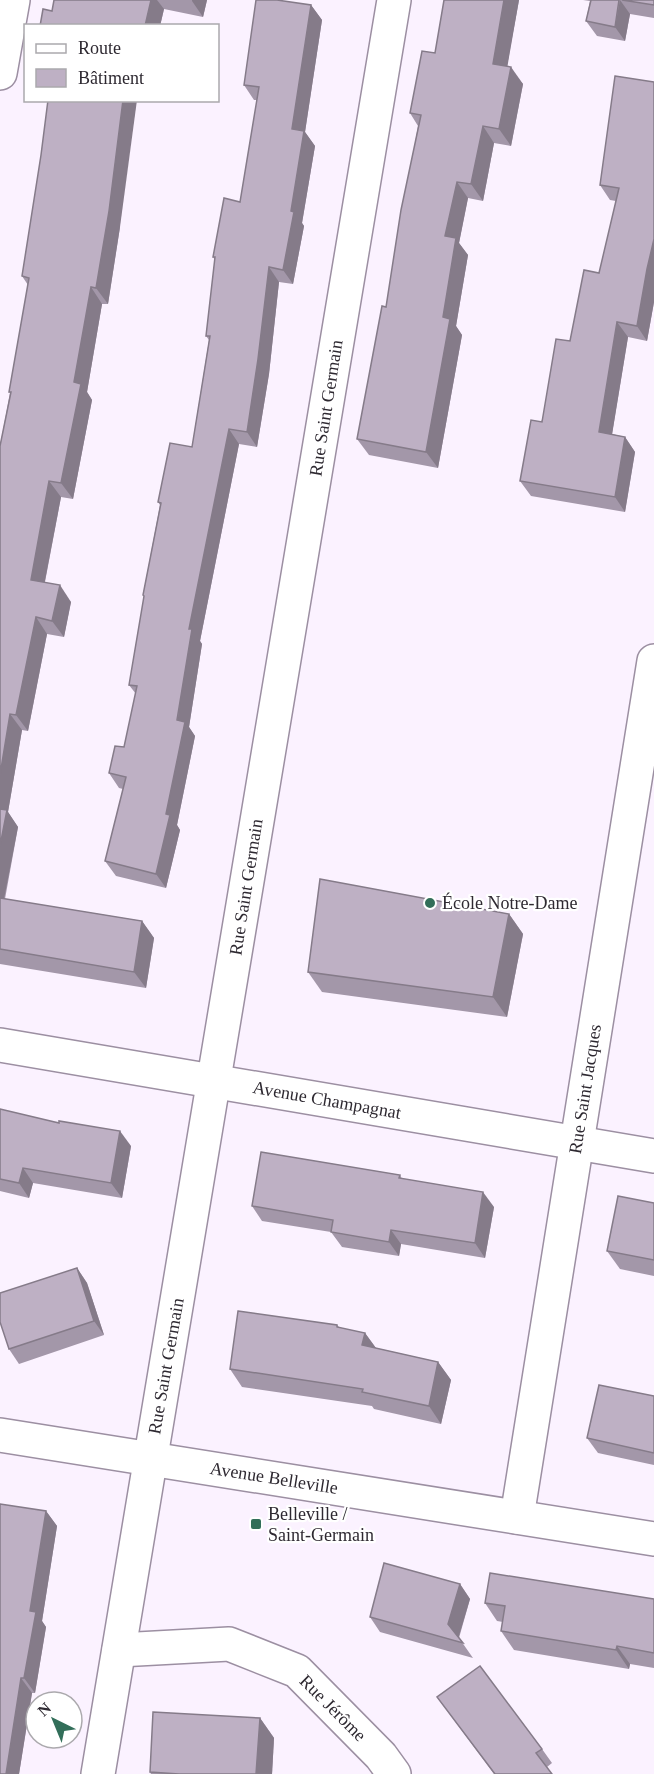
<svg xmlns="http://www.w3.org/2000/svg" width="654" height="1774" font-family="Georgia,serif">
<rect width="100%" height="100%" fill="#fbf2ff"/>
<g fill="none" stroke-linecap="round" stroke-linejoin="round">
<defs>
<g id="street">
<polyline points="0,73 13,0"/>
<polyline points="0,1045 654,1156"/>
<polyline points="0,1435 654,1539"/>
<polyline points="517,1517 654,661"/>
<polyline points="119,1650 229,1644 297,1671 381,1756 394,1774"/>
<polyline points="98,1774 394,0"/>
</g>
</defs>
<!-- street casing -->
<use href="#street" stroke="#9c8fa2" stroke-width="36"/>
<!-- street -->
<use href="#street" stroke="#fff" stroke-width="33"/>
</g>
<!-- wall -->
<g fill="#a397a9">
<polygon points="54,0 207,0 203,17 164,9 160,26 40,26 52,11"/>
<polygon points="444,0 519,0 507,66 523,84 511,146 494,143 483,201 468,198 459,243 468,255 456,326 462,335 438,468 369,455 357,439 386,307 418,126 410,113 435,53"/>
<polygon points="583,0 654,0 654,18 630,14 625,41 597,36 586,21 590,1"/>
<polygon points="311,5 322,20 305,132 315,146 302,223 304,226 293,284 279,282 269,374 257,447 239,444 200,641 202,644 189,727 195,736 177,825 180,830 166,888 116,876 105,861 123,789 119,788 109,773 124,747 136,694 129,685 144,597 143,595 160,505 158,502 192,447 209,340 206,336 215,260 213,257 240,202 257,100 254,100 244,85"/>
<polygon points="654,82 654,302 647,341 628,337 612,434 625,437 635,452 625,512 531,496 520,481 570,341 599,273 616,201 610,200 600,185"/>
<polygon points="120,227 108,304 102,304 87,392 92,400 73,499 61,497 45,582 71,602 64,637 47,634 28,731 22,730 8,812 18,827 5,899 142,921 154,938 146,988 0,964 0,446 10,393 9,392 28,285 22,276"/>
<polygon points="509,914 523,934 507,1017 322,992 308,972"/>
<polygon points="0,1109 131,1146 122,1198 33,1183 29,1198 0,1191"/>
<polygon points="400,1175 402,1179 494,1207 485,1258 401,1244 399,1256 342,1247 331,1232 262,1221 252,1206"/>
<polygon points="654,1203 654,1276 620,1269 607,1251"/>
<polygon points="77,1268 87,1283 104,1335 19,1364 9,1349"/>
<polygon points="337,1325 340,1328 365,1333 376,1348 438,1362 451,1380 441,1424 374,1409 372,1406 242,1387 230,1369"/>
<polygon points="654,1396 654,1465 598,1453 587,1438"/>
<polygon points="46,1511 57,1526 42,1621 46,1627 35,1693 32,1693 19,1774 0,1774"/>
<polygon points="460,1584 470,1599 459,1638 473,1658 380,1632 370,1617"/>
<polygon points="654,1599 654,1668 630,1664 629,1669 514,1650 501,1631 503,1622 497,1621 485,1603"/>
<polygon points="437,1697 542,1749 552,1763 547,1767 552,1774 494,1774"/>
<polygon points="260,1718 274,1738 272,1774 151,1774 150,1772"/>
</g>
<!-- shaded-wall -->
<g fill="#857b89">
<polygon points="151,0 157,0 164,9 160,26 145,26"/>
<polygon points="192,0 207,0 203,17 192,1"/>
<polygon points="504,0 519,0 505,80 493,64"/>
<polygon points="620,0 630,14 625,41 615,27"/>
<polygon points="311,5 322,20 305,132 315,146 302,223 304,226 293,284 283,270 292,129"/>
<polygon points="511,67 523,84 511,146 499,129"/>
<polygon points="123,100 137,100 120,227 108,304 96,288"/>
<polygon points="483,126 494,143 483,201 471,184"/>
<polygon points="457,182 468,198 459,243 468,255 456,326 462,335 438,468 426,452 445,236"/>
<polygon points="654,239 654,302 647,341 637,326 647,269"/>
<polygon points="269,267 279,282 269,374 257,447 247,432"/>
<polygon points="91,287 102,304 87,392 92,400 73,499 61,483 74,382"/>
<polygon points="617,322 628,337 610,447 599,432"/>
<polygon points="229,429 239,444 200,641 202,644 189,727 195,736 177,825 180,830 166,888 156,874 166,814 189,629"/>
<polygon points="625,437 635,452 625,512 615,497"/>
<polygon points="49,481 61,497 42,596 31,580"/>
<polygon points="60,585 71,602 64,637 52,621"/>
<polygon points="36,617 47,634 28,731 16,715"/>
<polygon points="10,714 22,730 8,812 18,827 4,899 0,902 0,775"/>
<polygon points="509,914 523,934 507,1017 493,997"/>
<polygon points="142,921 154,938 146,988 134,972"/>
<polygon points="120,1131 131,1146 122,1198 111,1183"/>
<polygon points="23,1168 33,1183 29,1198 19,1183"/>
<polygon points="483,1192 494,1207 485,1258 475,1243"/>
<polygon points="391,1230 401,1244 399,1256 389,1242"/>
<polygon points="77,1268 87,1283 104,1335 94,1321"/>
<polygon points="365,1333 378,1351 362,1345"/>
<polygon points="438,1362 451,1380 441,1424 429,1406"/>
<polygon points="46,1511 57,1526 42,1621 46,1627 35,1693 24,1678 30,1611"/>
<polygon points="460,1584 470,1599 458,1639 448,1624"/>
<polygon points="617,1646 630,1664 629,1669 616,1650"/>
<polygon points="21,1678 32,1693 19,1774 6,1774"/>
<polygon points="260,1718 274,1738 272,1774 256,1774"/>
</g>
<!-- building -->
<g fill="#beb0c4" stroke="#857b89" stroke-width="1.5">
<polygon points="54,0 151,0 145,26 40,26 43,9 52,11"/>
<polygon points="256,0 277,0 311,5 292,129 304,131 291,211 294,212 283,270 269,267 258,359 247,432 229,429 189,629 192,629 177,720 185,722 166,814 170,815 156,874 105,861 126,777 109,773 115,746 124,747 137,686 129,685 144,596 143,595 161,503 158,502 170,443 192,447 210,336 206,336 215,257 213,257 224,198 240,202 259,87 244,85"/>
<polygon points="444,0 504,0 493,64 511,67 499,129 483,126 471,184 457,182 445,236 456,238 443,317 450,319 426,452 357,439 382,306 386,307 401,210 421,115 410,113 422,51 435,53"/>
<polygon points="591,0 619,0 615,27 586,21"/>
<polygon points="622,0 654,0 654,5"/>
<polygon points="615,76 654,82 654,239 647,269 637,326 617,322 599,432 625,437 615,497 520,481 531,420 542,422 556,339 570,341 584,270 599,273 619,188 600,185"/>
<polygon points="48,100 123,100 109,211 96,288 91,287 74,382 81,384 61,483 49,481 31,580 60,585 52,621 36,617 16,715 10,714 0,775 0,446 11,392 9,392 29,278 22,276 41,155"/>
<polygon points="0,809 7,810 0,846"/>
<polygon points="320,879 509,914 493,997 308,972"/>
<polygon points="0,898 142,921 134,972 0,949"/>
<polygon points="0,1109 59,1123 59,1121 120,1131 111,1183 23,1168 19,1183 0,1179"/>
<polygon points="261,1152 400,1175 399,1178 483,1192 475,1243 391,1230 389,1242 331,1232 333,1220 252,1206"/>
<polygon points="618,1196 654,1203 654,1260 607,1251"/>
<polygon points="77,1268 94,1321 9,1349 0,1322 0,1293"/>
<polygon points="238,1311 337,1325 337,1327 365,1333 362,1345 438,1362 429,1406 362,1392 363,1389 230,1369"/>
<polygon points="599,1385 654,1396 654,1453 587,1438"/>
<polygon points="0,1504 46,1511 30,1611 36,1612 24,1678 21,1678 6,1774 0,1774"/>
<polygon points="384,1563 460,1584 448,1624 463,1643 370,1617"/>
<polygon points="490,1573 654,1599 654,1653 617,1646 616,1650 501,1631 505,1606 485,1603"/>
<polygon points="480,1666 542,1749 536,1753 552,1774 495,1774 437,1697"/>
<polygon points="153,1712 260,1718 256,1774 179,1774 150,1772"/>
</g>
<!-- markers -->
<g fill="#326e59" stroke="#fff" stroke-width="2">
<circle cx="430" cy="903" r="6"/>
<rect x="250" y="1518" width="12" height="12" rx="3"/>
</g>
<g text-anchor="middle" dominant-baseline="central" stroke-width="4.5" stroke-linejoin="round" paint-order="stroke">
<!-- street labels -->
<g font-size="18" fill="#2e2931" stroke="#fff">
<text transform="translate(326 408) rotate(-81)">Rue Saint Germain</text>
<text transform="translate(246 887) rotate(-81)">Rue Saint Germain</text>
<text transform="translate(585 1089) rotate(-81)">Rue Saint Jacques</text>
<text transform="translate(327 1100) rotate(10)">Avenue Champagnat</text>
<text transform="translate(166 1366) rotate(-80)">Rue Saint Germain</text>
<text transform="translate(274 1478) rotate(9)">Avenue Belleville</text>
<text transform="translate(333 1708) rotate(45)">Rue Jérôme</text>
</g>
<!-- poi labels -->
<g font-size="18" fill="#2e2931" stroke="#fff" text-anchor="start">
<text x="442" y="903">École Notre-Dame</text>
<text x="268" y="1514">Belleville /<tspan x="268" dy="21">Saint-Germain</tspan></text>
</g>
</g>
<!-- legend -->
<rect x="24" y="24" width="195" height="78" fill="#ffffff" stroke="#aba9ad" stroke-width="1.5"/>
<rect x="36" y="44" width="30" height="9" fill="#ffffff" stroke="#aba9ad" stroke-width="1.5"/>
<text x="78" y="54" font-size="18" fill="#2e2931">Route</text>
<rect x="36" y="69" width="30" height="18" fill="#beb0c4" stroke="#aba9ad" stroke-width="1.5"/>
<text x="78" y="84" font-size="18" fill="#2e2931">Bâtiment</text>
<!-- north arrow -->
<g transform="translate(54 1720) rotate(317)"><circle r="28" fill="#ffffff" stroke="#aba9ad" stroke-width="1.5"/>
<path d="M0-4.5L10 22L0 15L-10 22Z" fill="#326e59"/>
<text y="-9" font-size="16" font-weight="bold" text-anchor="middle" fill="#2e2931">N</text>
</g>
</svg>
